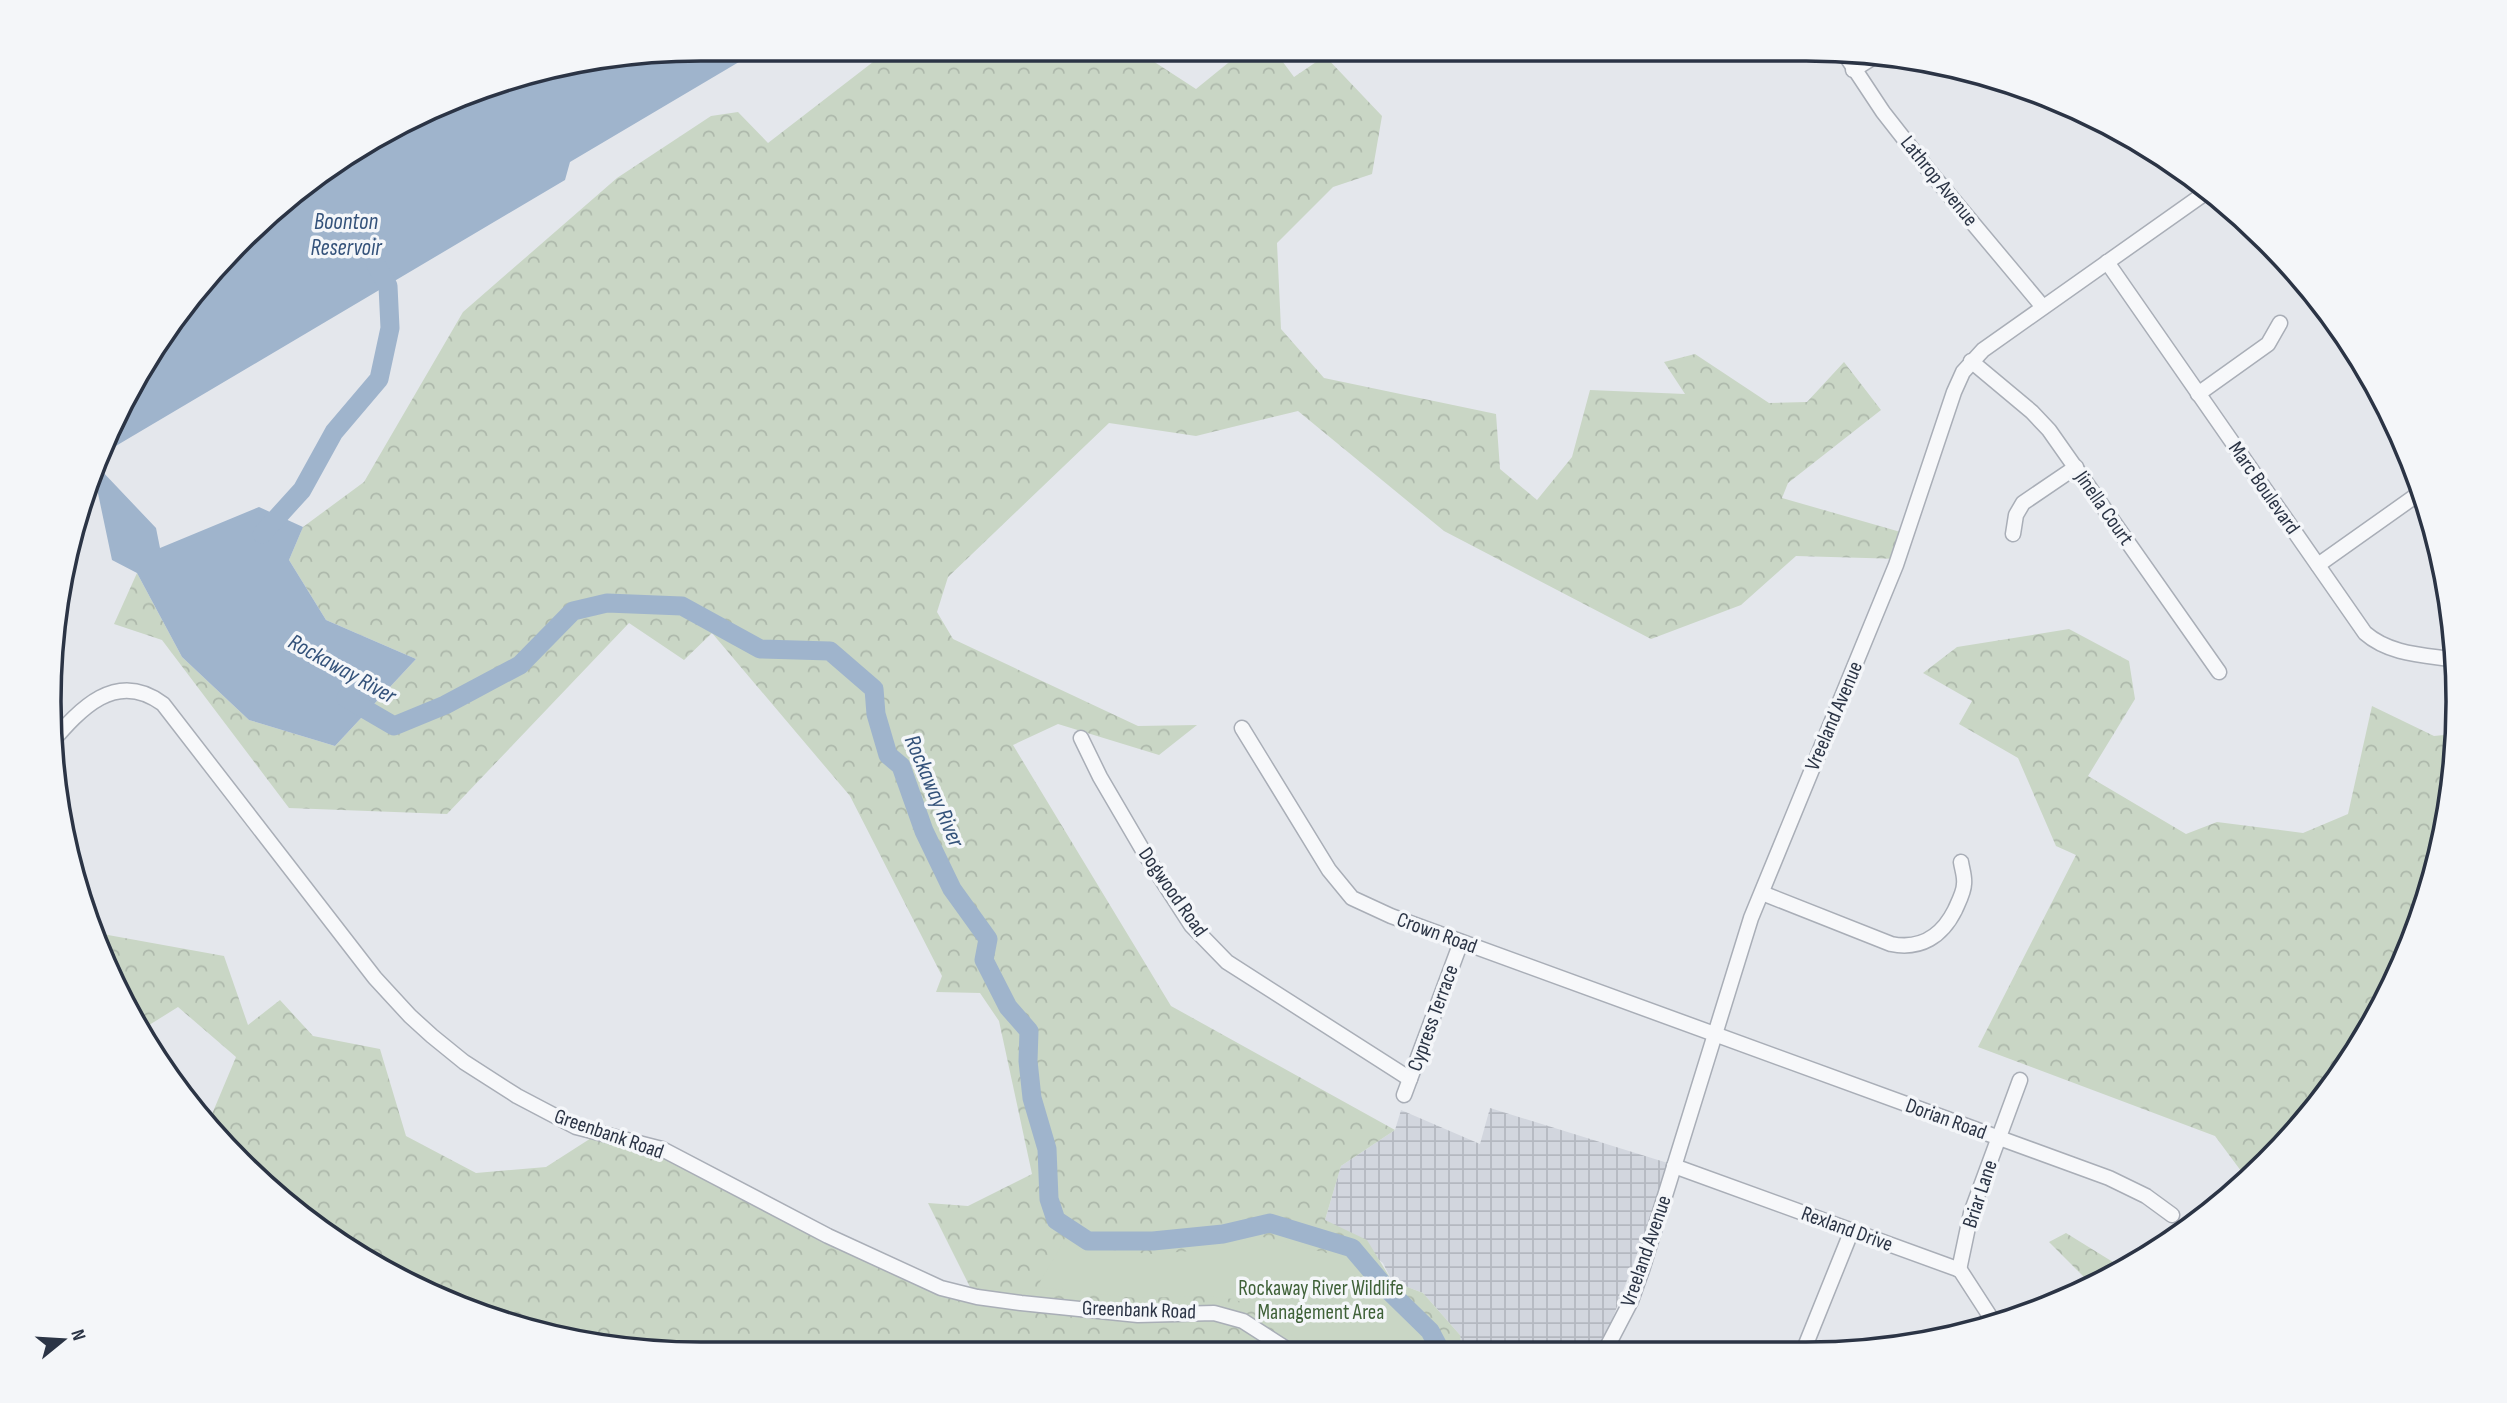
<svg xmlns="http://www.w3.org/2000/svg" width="2507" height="1403" font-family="'Sofia Sans Condensed',sans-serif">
<defs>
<pattern id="industrial-grid" width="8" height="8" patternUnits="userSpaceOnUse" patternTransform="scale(1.75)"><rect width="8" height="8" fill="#d2d6de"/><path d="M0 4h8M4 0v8" fill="none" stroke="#b4b8c0"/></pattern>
<pattern id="forest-crowns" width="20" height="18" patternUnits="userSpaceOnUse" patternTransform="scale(1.75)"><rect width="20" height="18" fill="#c9d6c5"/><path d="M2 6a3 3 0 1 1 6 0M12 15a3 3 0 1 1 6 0" fill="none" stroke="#adb8ab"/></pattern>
</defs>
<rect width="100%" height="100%" fill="#e4e7ec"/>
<!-- industrial -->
<polygon fill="url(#industrial-grid)" points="1490,1108 1671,1164 1601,1349 1462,1350 1460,1335 1423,1293 1392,1281 1383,1263 1325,1220 1341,1166 1395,1130 1401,1110 1480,1144"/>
<!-- forest -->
<g fill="url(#forest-crowns)">
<polygon points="868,49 1136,50 1196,89 1244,50 1274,50 1294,77 1325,56 1382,116 1372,174 1333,187 1277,243 1281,329 1324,378 1496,414 1500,469 1537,500 1572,457 1590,390 1685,394 1664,362 1695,354 1769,403 1807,402 1844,362 1881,410 1788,483 1782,498 1911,535 1901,559 1796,556 1741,605 1651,639 1444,531 1298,411 1196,436 1109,423 948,577 937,612 953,639 1138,726 1197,725 1159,755 1058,724 1013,745 1171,1006 1395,1130 1341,1166 1325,1220 1367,1240 1392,1281 1423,1293 1460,1335 1462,1350 659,1353 492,1319 375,1266 211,1131 207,1126 236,1057 178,1007 146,1027 99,951 93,925 97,933 224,956 248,1025 280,1000 313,1036 380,1049 406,1136 476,1173 546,1167 599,1133 644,1144 978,1303 928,1203 968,1206 1032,1174 999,1021 980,993 936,992 942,976 850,796 712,633 684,660 629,623 447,814 289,808 162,640 114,624 137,573 182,657 249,720 335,746 416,659 326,620 289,560 303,527 364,482 463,312 617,178 711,116 738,112 768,143 873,62"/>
<polygon points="2069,629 2129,661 2135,699 2088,776 2186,834 2217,822 2303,833 2348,814 2372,706 2434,736 2454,734 2452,787 2423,912 2370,1028 2267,1163 2247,1179 2215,1136 1978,1047 2076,855 2056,846 2018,758 1959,724 1972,701 1923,673 1957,647"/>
<polygon points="2066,1233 2121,1267 2090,1283 2049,1242"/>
</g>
<!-- green -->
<polygon fill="#c9d6c5" points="1071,1229 1085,1247 1150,1254 1193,1251 1251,1234 1342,1257 1413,1307 1443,1339 1449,1350 1311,1350 1257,1309 1234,1299 1205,1296 1136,1298 1037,1287"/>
<!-- water -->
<g fill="#9fb4cc">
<polygon points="701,49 742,49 744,59 570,162 565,180 109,450 159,339 305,184 492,84"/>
<polygon points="100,469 156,528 160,548 259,507 303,527 289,560 326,620 416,659 335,746 249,720 182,657 137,573 112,560 95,479"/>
</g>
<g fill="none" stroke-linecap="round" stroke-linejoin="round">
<!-- river -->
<g stroke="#9fb4cc" stroke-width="19">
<polyline points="262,534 302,490 334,432 379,379 390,328 388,286 376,265"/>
<polyline points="346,698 394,726 445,705 520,665 573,611 607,603 682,606 760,649 830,651 874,689 876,714 888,755 901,766 924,831 952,889 988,939 984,960 1008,1007 1029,1031 1028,1061 1032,1098 1047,1149 1049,1199 1056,1220 1088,1241 1153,1241 1223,1234 1270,1223 1352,1248 1385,1287 1430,1331 1440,1350"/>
</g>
<defs>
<g id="minor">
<polyline points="1842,50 1883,112 1930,172 2043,307"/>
<polyline points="1853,70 1877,55"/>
<path d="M2107,262L2365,633C2390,655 2425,655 2457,660"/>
<polyline points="1971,361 2032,412 2049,430 2219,672"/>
<polyline points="2198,394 2268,344 2280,323"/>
<polyline points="2013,534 2016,515 2023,503 2076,467"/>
<polyline points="2318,565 2421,492"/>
<polyline points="1242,728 1329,870 1352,898 1391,916 2109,1178 2146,1196 2172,1215"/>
<polyline points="1081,738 1100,777 1145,854 1191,925 1227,962 1410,1079"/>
<path d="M50,744C80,709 116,669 163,704L375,978L410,1016L432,1036L464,1062L517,1096L576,1127L662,1149L828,1236L941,1288L977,1297L1021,1303L1138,1315L1214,1313L1243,1321L1288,1350"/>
<path d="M1762,893L1891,944C1921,950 1942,936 1955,910C1958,903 1964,892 1964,884C1965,877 1962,869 1961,862"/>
<polyline points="1404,1095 1461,942"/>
<polyline points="1674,1166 1960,1270 1995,1324"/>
<polyline points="1959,1270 1971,1213 2020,1080"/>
<polyline points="1606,1349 1631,1301 1642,1270 1751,918 1896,565 1954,392 1963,372 1983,350 2208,191"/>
<polyline points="1804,1349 1852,1230"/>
</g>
</defs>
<!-- minor casing -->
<use href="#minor" stroke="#a9aeb7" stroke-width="17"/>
<!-- minor -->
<use href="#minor" stroke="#f7f8fa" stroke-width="14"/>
</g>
<g text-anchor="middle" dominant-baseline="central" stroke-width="7" stroke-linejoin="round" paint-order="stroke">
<!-- street labels -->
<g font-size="21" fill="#2b3445" stroke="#f4f6f9">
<text transform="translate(1939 181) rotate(51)">Lathrop Avenue</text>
<text transform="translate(2264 488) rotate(55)">Marc Boulevard</text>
<text transform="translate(2104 508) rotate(55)">Jinella Court</text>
<text transform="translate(1834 716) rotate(-67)">Vreeland Avenue</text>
<text transform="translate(1173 892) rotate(55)">Dogwood Road</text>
<text transform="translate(1437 933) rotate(20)">Crown Road</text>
<text transform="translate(1433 1018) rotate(-70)">Cypress Terrace</text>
<text transform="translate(1946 1119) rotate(20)">Dorian Road</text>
<text transform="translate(609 1134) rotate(19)">Greenbank Road</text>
<text transform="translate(1980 1194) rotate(-72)">Briar Lane</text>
<text transform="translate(1847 1229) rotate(20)">Rexland Drive</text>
<text transform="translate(1646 1251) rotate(-71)">Vreeland Avenue</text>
<text transform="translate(1139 1310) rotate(2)">Greenbank Road</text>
</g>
<!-- park labels -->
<g font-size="21" fill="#3f6138" stroke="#f4f6f9">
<text x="1321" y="1288">Rockaway River Wildlife<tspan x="1321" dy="24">Management Area</tspan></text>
</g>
<!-- water labels -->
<g font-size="23" font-style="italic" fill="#34527a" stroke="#f4f6f9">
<text x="346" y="222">Boonton<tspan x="346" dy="26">Reservoir</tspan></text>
<text transform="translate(342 669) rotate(29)">Rockaway River</text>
<text transform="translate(934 791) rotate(67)">Rockaway River</text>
</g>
</g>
<!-- crop -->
<path d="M0 0H2507V1403H0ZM701 61H1806A640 640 0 0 1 2446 701V702A640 640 0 0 1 1806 1342H701A640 640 0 0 1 61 702V701A640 640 0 0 1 701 61Z" fill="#f4f6f9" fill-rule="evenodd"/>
<path fill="none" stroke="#2b3445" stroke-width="3.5" d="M701 61H1806A640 640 0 0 1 2446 701V702A640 640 0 0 1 1806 1342H701A640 640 0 0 1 61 702V701A640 640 0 0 1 701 61Z"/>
<!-- north arrow -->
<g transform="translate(63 1340) rotate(72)" stroke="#f4f6f9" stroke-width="5" paint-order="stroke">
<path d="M0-5L12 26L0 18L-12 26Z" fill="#2b3445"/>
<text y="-10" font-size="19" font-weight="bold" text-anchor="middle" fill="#2b3445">N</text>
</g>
</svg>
